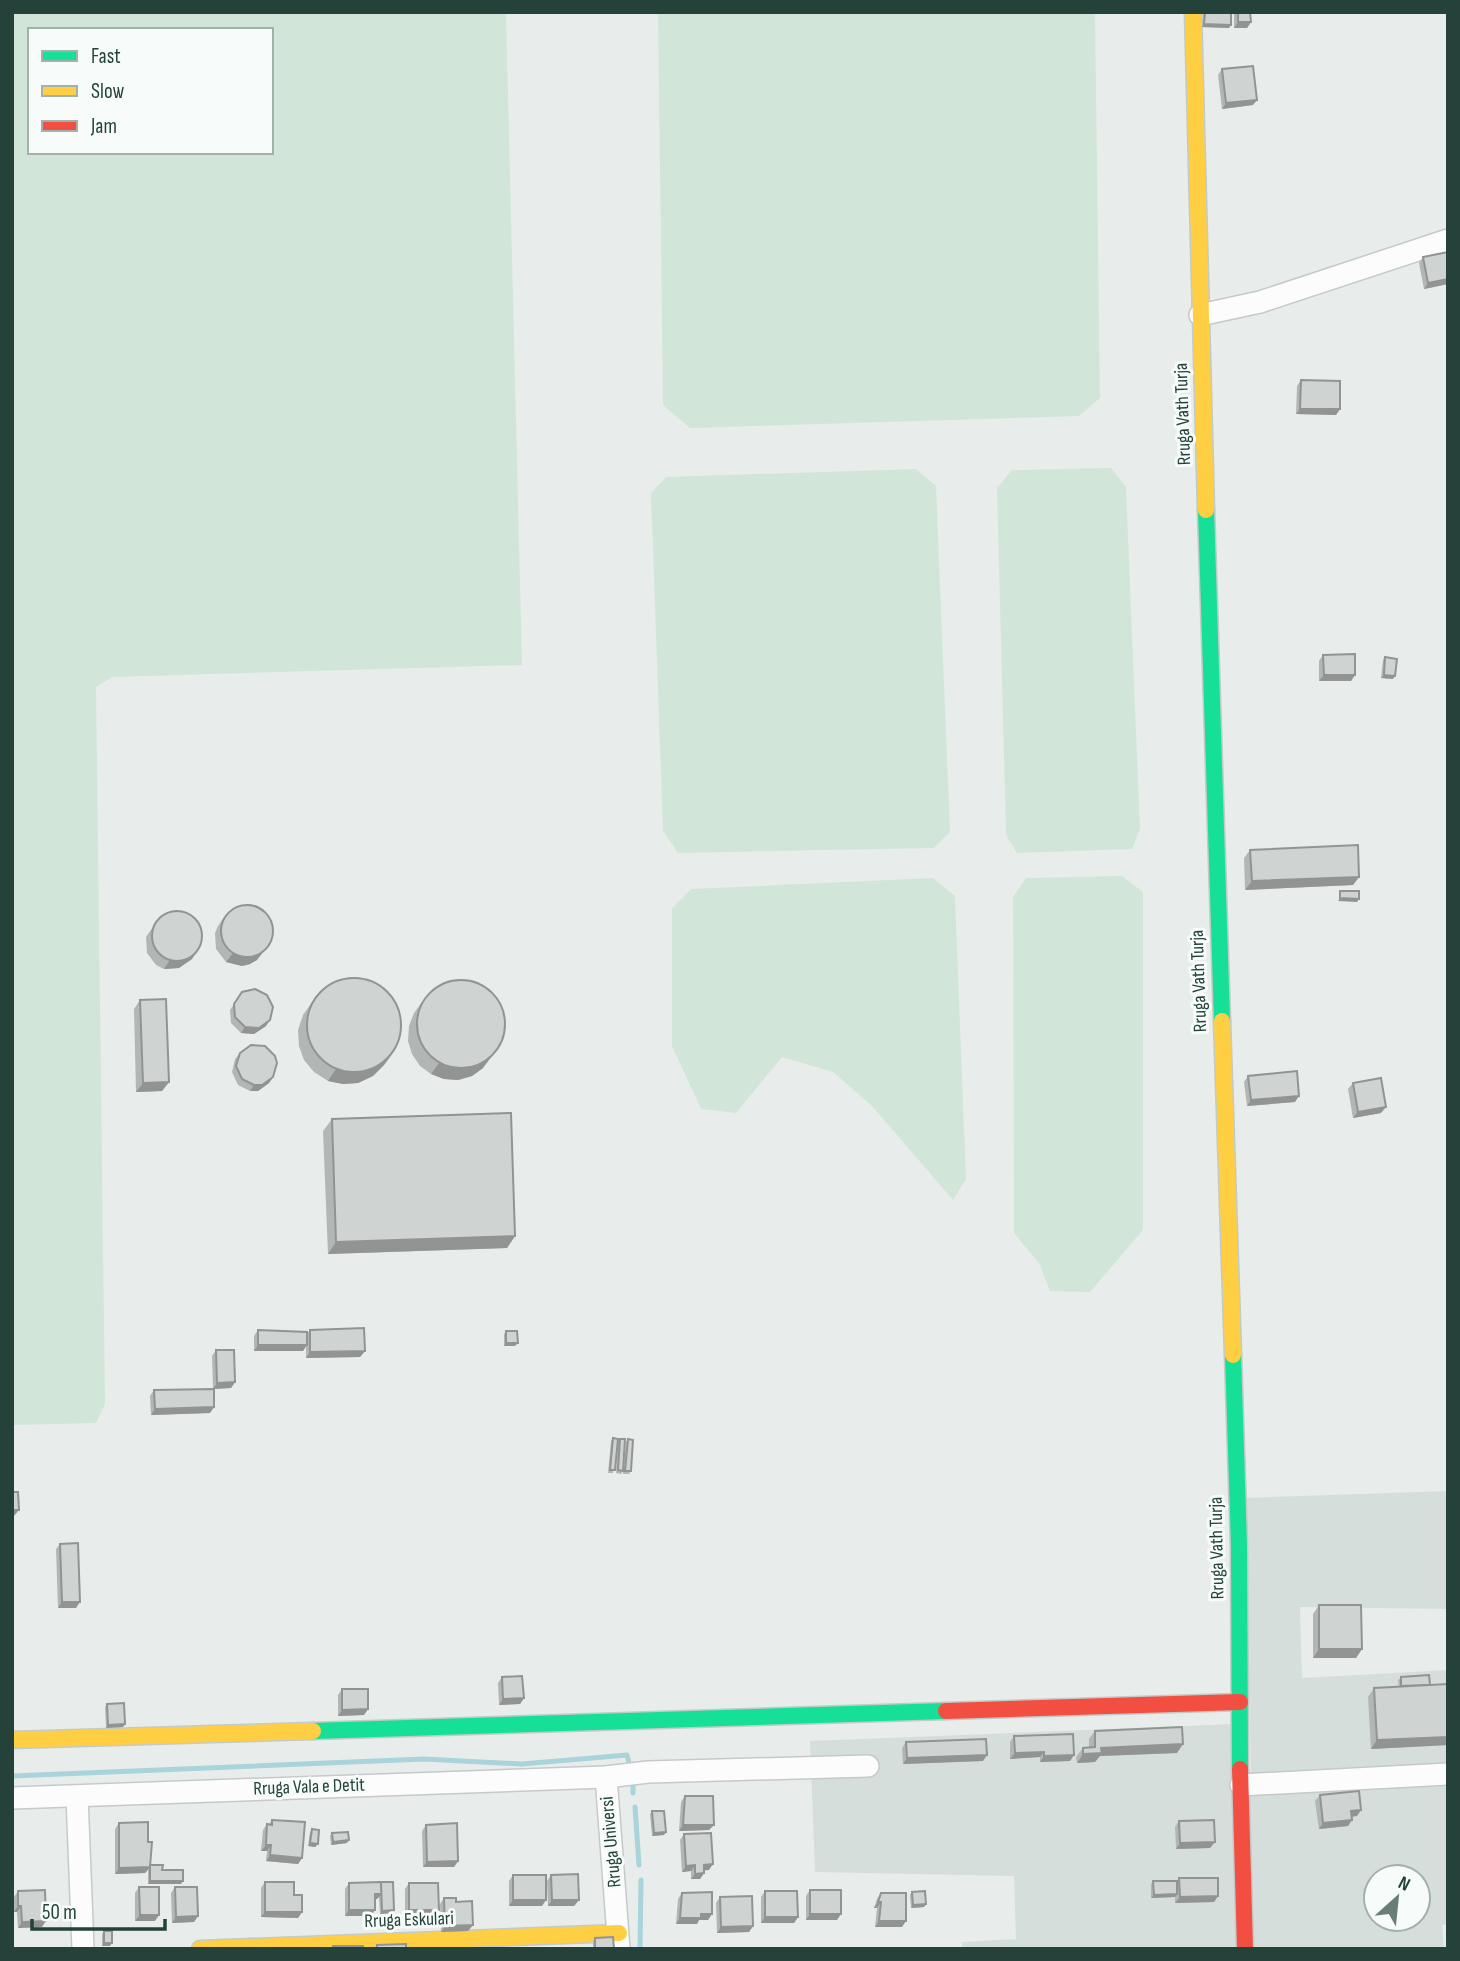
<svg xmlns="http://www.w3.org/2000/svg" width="1460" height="1961" font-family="'Sofia Sans Condensed',sans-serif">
<rect width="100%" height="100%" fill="#e8edeb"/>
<!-- built -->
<g fill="#d6dedb" fill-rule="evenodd">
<polygon points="1448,1491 1448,1609 1300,1607 1302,1678 1448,1670 1448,1764 1251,1775 1244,1498"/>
<polygon points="1233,1724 1240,1949 962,1949 962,1942 1016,1939 1014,1876 815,1872 810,1741"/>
<path d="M1448,1783V1924L1442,1925L1444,1949H1254L1249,1792ZM1376,1877H1418V1919H1376Z"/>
</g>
<!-- green -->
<g fill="#d1e6d8" fill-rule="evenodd">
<path d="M12,12H506L522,665L112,677L96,687L105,1404L96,1423L12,1425ZM30,30H271V152H30Z"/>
<polygon points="658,12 1095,12 1100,398 1079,416 690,428 663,405"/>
<polygon points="1111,468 1126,487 1140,829 1132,849 1017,853 1006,835 997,488 1012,470"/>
<polygon points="916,469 936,486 950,832 934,848 678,853 663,831 651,493 666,477"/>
<polygon points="1122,876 1143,892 1143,1230 1090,1292 1050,1291 1039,1263 1014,1233 1013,897 1026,878"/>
<polygon points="933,878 955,896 966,1179 953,1200 872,1106 833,1072 782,1057 736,1113 701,1109 672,1046 672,908 691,889"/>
</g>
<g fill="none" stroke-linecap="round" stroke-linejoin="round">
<!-- stream -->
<g stroke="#a9d4db" stroke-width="5">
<polyline points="12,1776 424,1759 522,1764 627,1755 629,1763"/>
<polyline points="633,1785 633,1793"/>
<polyline points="635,1807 639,1865"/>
<polyline points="640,1949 641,1880"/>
</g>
<defs>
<g id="street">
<polyline points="1200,315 1260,302 1448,240"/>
<polyline points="606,1777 619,1949"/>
<polyline points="1241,1785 1448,1774"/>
<polyline points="77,1796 83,1949"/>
<polyline points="12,1798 606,1777 648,1772 868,1766"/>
</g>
<g id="fast">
<polyline points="1206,510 1222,1021"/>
<polyline points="1233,1355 1239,1546 1240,1769"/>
<polyline points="313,1731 946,1711"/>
</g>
<g id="slow">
<polyline points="1193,12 1206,510"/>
<polyline points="1222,1021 1233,1355"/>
<polyline points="12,1740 313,1731"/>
<polyline points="200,1949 619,1933"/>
</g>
<g id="jam">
<polyline points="946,1711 1240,1702"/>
<polyline points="1240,1769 1245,1949"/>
</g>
</defs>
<!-- street casing -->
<use href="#street" stroke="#c5cac8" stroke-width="24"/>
<!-- fast casing -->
<use href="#fast" stroke="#c3cbc8" stroke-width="19"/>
<!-- slow casing -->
<use href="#slow" stroke="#c3cbc8" stroke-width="19"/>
<!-- jam casing -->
<use href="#jam" stroke="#c3cbc8" stroke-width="19"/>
<!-- street -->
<use href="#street" stroke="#fcfcfc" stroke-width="21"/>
<!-- fast -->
<use href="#fast" stroke="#16e098" stroke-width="16"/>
<!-- slow -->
<use href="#slow" stroke="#ffcf43" stroke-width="16"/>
<!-- jam -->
<use href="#jam" stroke="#f24e42" stroke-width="16"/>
</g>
<!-- wall -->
<g fill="#b2b6b5">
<polygon points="1203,12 1231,12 1229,28 1202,27"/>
<polygon points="1234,12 1250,12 1251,22 1247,28 1234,28"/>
<polygon points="1222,69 1253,105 1222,109 1218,75"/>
<polygon points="1423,257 1448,284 1424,289 1419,263"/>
<polygon points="1301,380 1340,409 1336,415 1296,414 1297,386"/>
<polygon points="1323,655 1355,675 1351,681 1319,681 1319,661"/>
<polygon points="1385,657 1393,679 1381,678 1383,660"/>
<polygon points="1250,850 1359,877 1353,885 1245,890 1244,858"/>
<polygon points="161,915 192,959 179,968 164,969 156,965 147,953 146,937"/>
<polygon points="224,917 257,960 250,964 242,966 226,962 216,949 215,933 218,926"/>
<polygon points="320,991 392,1054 384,1065 373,1076 358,1083 343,1084 328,1081 314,1072 304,1060 299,1046 298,1030 303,1015"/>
<polygon points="242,992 266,1026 254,1034 241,1033 231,1023 230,1010"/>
<polygon points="140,1000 169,1082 162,1091 136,1092 134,1009"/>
<polygon points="422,1002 483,1068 472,1076 458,1080 444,1079 431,1074 420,1066 412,1054 408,1041 409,1026 414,1013"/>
<polygon points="240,1053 273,1077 269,1083 258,1091 250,1091 238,1085 232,1072 235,1059"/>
<polygon points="1248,1076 1295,1102 1247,1106 1244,1082"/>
<polygon points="1353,1083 1381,1113 1353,1118 1348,1089"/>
<polygon points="332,1119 515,1236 507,1248 328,1254 323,1131"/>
<polygon points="258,1330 307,1334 310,1330 365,1351 360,1357 306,1358 306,1346 303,1351 254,1351 254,1336"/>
<polygon points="506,1331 515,1346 504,1346 504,1334"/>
<polygon points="216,1350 235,1382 231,1388 214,1389 214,1407 210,1413 151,1415 150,1396 154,1390 213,1389 212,1356"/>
<polygon points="613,1438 613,1473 608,1473 611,1441"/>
<polygon points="620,1439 623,1471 621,1474 616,1473 618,1442"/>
<polygon points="628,1439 631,1471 629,1474 623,1474 626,1442"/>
<polygon points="60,1544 76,1608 58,1608 56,1549"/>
<polygon points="1319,1605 1362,1649 1356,1658 1313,1658 1313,1614"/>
<polygon points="502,1677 524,1698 520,1704 499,1705 498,1683"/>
<polygon points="1401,1677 1430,1685 1448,1684 1448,1745 1371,1749 1368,1697 1374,1688 1399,1687 1398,1680"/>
<polygon points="342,1689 368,1709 364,1715 338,1716 338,1695"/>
<polygon points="107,1704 123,1727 106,1728 105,1707"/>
<polygon points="1095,1731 1177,1753 1100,1756 1095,1762 1077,1763 1076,1757 1083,1748 1089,1747 1089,1739"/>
<polygon points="1014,1736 1074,1755 1070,1761 1040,1762 1040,1757 1010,1759 1010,1742"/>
<polygon points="906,1742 983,1761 903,1764 902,1748"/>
<polygon points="1320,1795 1357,1816 1352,1817 1348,1826 1319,1829 1315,1801"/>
<polygon points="685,1796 714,1825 709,1830 679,1831 681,1802"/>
<polygon points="652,1811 664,1835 652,1836 650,1814"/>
<polygon points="272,1820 302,1858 298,1864 266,1861 267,1851 261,1851 263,1830 267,1824 269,1824"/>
<polygon points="1179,1821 1215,1842 1210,1848 1176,1849 1175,1827"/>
<polygon points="119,1823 148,1842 150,1865 162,1870 181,1884 148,1884 148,1870 145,1873 115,1874 115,1829"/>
<polygon points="426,1825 458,1861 454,1867 423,1867 422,1831"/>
<polygon points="312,1829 318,1844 315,1847 308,1846 310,1832"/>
<polygon points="332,1833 347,1843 331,1845 330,1836"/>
<polygon points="684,1834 709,1870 704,1870 704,1873 700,1879 691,1879 691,1871 682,1872 680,1840"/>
<polygon points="513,1875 542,1906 509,1906 509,1881"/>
<polygon points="551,1875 579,1900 574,1906 548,1906 547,1881"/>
<polygon points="1179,1878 1218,1896 1214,1902 1175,1903 1175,1897 1151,1898 1151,1884 1153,1881 1177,1881"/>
<polygon points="265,1882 294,1895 302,1912 298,1918 261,1917 261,1888"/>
<polygon points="381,1882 394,1910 392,1913 380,1914 379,1897 377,1899 375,1899 371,1916 345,1916 345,1889 349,1883"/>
<polygon points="409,1883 439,1910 435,1916 405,1916 405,1889"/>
<polygon points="139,1887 155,1921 135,1921 135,1893"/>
<polygon points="175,1887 198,1916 194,1922 172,1923 171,1893"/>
<polygon points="810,1890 837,1920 806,1920 806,1896"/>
<polygon points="18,1891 42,1927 18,1928 17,1912 14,1912 14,1897"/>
<polygon points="765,1891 798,1917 794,1923 761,1923 761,1897"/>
<polygon points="912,1892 926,1904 924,1907 911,1908 910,1895"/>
<polygon points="682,1893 712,1914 708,1920 699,1920 697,1924 676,1924 678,1899"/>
<polygon points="881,1893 902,1927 875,1927 877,1908 874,1908 877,1899"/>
<polygon points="720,1897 753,1926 749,1932 717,1933 716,1903"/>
<polygon points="444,1898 456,1902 473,1925 468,1931 441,1932 440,1904"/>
<polygon points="104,1931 110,1946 102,1946 102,1934"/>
<polygon points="595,1938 614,1949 593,1949 593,1941"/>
</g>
<!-- shaded-wall -->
<g fill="#919493">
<polygon points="1238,22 1251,22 1247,28 1234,28"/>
<polygon points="1204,24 1231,25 1229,28 1202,27"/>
<polygon points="1257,100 1253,105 1222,109 1226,103"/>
<polygon points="1448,279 1448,284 1424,289 1428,283"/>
<polygon points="1300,409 1340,409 1336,415 1296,414"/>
<polygon points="1324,675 1355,675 1351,681 1319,681"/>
<polygon points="1384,675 1395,676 1393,679 1381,678"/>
<polygon points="1359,877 1353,885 1245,890 1252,881"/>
<polygon points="1340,898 1359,899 1357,902 1338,901"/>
<polygon points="198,950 192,959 179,968 164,969 170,960"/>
<polygon points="264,951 257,960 250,964 242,966 226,962 233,953"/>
<polygon points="270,1020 266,1026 254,1034 241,1033 245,1027"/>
<polygon points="501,1044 483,1068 472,1076 458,1080 444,1079 431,1074 439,1063"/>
<polygon points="392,1054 384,1065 373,1076 358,1083 343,1084 328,1081 336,1069"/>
<polygon points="273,1077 269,1083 258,1091 250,1091 254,1085"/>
<polygon points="169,1082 162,1091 136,1092 143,1083"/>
<polygon points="1299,1096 1295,1102 1247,1106 1251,1100"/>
<polygon points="1386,1107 1381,1113 1353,1118 1358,1112"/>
<polygon points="515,1236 507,1248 328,1254 336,1242"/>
<polygon points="506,1343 518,1343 515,1346 504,1346"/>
<polygon points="258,1345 307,1345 303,1351 254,1351"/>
<polygon points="365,1351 360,1357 306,1358 310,1352"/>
<polygon points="235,1382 231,1388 213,1389 217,1383"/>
<polygon points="214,1407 210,1413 151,1415 155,1409"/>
<polygon points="12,1510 19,1510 14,1516 12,1516"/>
<polygon points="62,1602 80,1602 76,1608 58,1608"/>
<polygon points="1319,1649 1362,1649 1356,1658 1313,1658"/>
<polygon points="524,1698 520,1704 499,1705 503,1699"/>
<polygon points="368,1709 364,1715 338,1716 342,1710"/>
<polygon points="125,1724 123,1727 106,1728 108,1725"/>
<polygon points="1448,1737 1448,1745 1371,1749 1377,1740"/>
<polygon points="1183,1744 1177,1753 1100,1756 1095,1762 1077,1763 1083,1754 1101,1748"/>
<polygon points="1044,1752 1040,1757 1010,1759 1015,1753"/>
<polygon points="987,1755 983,1761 903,1764 907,1758"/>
<polygon points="1074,1755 1070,1761 1040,1762 1044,1756"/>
<polygon points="1361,1810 1357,1816 1347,1817 1351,1811"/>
<polygon points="1352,1820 1348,1826 1319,1829 1323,1823"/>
<polygon points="683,1825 714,1825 709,1830 679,1831"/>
<polygon points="666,1832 664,1835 652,1836 654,1833"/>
<polygon points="349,1840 347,1843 331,1845 333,1842"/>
<polygon points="1215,1842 1210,1848 1176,1849 1180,1843"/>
<polygon points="310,1843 318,1844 315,1847 308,1846"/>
<polygon points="266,1845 271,1845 267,1851 261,1851"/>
<polygon points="270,1855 302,1858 298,1864 266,1861"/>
<polygon points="458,1861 454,1867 423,1867 427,1862"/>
<polygon points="713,1864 709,1870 700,1871 704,1865"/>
<polygon points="695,1865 691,1871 682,1872 686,1866"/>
<polygon points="150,1867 145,1873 115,1874 119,1868"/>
<polygon points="704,1873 700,1879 691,1879 695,1874"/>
<polygon points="150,1881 183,1881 181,1884 148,1884"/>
<polygon points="375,1894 382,1894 377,1899 370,1900"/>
<polygon points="1177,1894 1175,1897 1151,1898 1154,1895"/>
<polygon points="1218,1896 1214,1902 1175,1903 1180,1897"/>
<polygon points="513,1900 546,1900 542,1906 509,1906"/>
<polygon points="552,1900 579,1900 574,1906 548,1906"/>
<polygon points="878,1902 881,1902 877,1908 874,1908"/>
<polygon points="926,1904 924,1907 911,1908 913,1905"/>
<polygon points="18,1906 21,1906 17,1912 14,1912"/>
<polygon points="349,1910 375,1910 371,1916 345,1916"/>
<polygon points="394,1910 392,1913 380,1914 382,1911"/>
<polygon points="409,1910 439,1910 435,1916 405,1916"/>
<polygon points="265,1912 302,1912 298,1918 261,1917"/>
<polygon points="701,1914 712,1914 708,1920 699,1920 697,1924 676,1924 680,1918"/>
<polygon points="810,1914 841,1914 837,1920 806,1920"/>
<polygon points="140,1915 159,1915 155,1921 135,1921"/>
<polygon points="198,1916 194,1922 172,1923 176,1917"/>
<polygon points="765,1917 798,1917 794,1923 761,1923"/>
<polygon points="46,1921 42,1927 18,1928 22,1922"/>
<polygon points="879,1921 906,1921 902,1927 875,1927"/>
<polygon points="473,1925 468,1931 441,1932 445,1926"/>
<polygon points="753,1926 749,1932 717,1933 721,1927"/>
<polygon points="104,1943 112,1943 110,1946 102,1946"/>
</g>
<!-- building -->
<g fill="#cfd4d2" stroke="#919493" stroke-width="2">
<polygon points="1205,12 1231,12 1231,25 1204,24"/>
<polygon points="1238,12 1250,12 1251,22 1238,22"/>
<polygon points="1253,66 1257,100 1226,103 1222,69"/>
<polygon points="1448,252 1448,279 1428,283 1423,257"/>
<polygon points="1301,380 1340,381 1340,409 1300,409"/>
<polygon points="1355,654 1355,675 1324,675 1323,655"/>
<polygon points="1385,657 1397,659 1395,676 1384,675"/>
<polygon points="1358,845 1359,877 1252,881 1250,850"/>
<polygon points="1340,891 1359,891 1359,899 1340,898"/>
<circle cx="247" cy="931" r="26"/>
<circle cx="177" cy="936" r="25"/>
<circle cx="354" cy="1025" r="47"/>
<circle cx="461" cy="1024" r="44"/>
<polygon points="255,989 267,995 273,1007 270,1020 259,1028 245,1027 235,1017 234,1004 242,992"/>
<polygon points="166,999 169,1082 143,1083 140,1000"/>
<polygon points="251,1045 265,1046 275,1056 277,1063 273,1077 262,1085 254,1085 242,1079 236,1066 240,1053"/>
<polygon points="1297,1071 1299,1096 1251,1100 1248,1076"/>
<polygon points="1381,1078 1386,1107 1358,1112 1353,1083"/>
<polygon points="511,1113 515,1236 336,1242 332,1119"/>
<polygon points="364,1328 365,1351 310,1352 310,1330"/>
<polygon points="258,1330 307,1332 307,1345 258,1345"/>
<polygon points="506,1331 517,1331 518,1343 506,1343"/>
<polygon points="216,1350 234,1350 235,1382 217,1383"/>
<polygon points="214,1389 214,1407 155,1409 154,1390"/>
<polygon points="613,1438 618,1439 615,1470 610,1470"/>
<polygon points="620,1439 625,1439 623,1471 618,1470"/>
<polygon points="628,1439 633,1440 631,1471 625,1471"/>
<polygon points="12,1492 18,1492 19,1510 12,1510"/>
<polygon points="78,1543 80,1602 62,1602 60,1544"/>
<polygon points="1319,1605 1361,1605 1362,1649 1319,1649"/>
<polygon points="1429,1675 1430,1685 1401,1686 1401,1677"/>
<polygon points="522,1676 524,1698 503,1699 502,1677"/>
<polygon points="1448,1684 1448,1737 1377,1740 1374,1688"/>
<polygon points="342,1689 368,1689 368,1709 342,1710"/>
<polygon points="124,1703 125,1724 108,1725 107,1704"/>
<polygon points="1182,1727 1183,1744 1101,1748 1102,1753 1083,1754 1083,1748 1095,1747 1095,1731"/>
<polygon points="1073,1734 1074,1755 1044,1756 1044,1752 1015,1753 1014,1736"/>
<polygon points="986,1739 987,1755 907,1758 906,1742"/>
<polygon points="1359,1791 1361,1810 1351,1811 1352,1820 1323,1823 1320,1795"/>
<polygon points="685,1796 713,1796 714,1825 683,1825"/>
<polygon points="652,1811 664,1811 666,1832 654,1833"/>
<polygon points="272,1820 305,1822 302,1858 270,1855 271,1845 266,1845 267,1824 272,1825"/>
<polygon points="1214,1820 1215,1842 1180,1843 1179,1821"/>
<polygon points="148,1822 148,1842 152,1842 150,1867 119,1868 119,1823"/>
<polygon points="457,1823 458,1861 427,1862 426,1825"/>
<polygon points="312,1829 319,1830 318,1844 310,1843"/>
<polygon points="348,1832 349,1840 333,1842 332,1833"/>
<polygon points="711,1833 713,1864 704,1865 704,1873 695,1874 695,1865 686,1866 684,1834"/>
<polygon points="150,1865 163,1865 162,1870 183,1870 183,1881 150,1881"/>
<polygon points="578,1874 579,1900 552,1900 551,1875"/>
<rect x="513" y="1875" width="33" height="25"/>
<polygon points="1179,1878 1218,1878 1218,1896 1180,1897"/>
<polygon points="1153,1881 1177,1881 1177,1894 1154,1895"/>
<polygon points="265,1882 294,1882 294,1895 302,1895 302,1912 265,1912"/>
<polygon points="381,1882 382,1894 375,1894 375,1910 349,1910 349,1883"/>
<polygon points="381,1882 393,1882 394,1910 382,1911"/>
<polygon points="409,1883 438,1883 439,1910 409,1910"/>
<polygon points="139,1887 159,1887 159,1915 140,1915"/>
<polygon points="175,1887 197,1887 198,1916 176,1917"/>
<polygon points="45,1890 46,1921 22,1922 21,1906 18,1906 18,1891"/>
<rect x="810" y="1890" width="31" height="24"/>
<polygon points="765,1891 797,1891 798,1917 765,1917"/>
<polygon points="925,1891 926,1904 913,1905 912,1892"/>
<polygon points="712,1892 712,1914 701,1914 701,1918 680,1918 682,1893"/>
<polygon points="881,1893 906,1893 906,1921 879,1921 881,1902 878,1902"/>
<polygon points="752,1896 753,1926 721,1927 720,1897"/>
<polygon points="444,1898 456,1898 456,1902 472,1901 473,1925 445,1926"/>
<rect x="104" y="1931" width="8" height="12"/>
<polygon points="613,1937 614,1949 595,1949 595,1938"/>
<polygon points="406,1944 406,1949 377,1949 377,1945"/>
<rect x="333" y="1946" width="30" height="3"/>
</g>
<g text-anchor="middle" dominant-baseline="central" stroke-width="6" stroke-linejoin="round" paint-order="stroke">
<!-- street labels -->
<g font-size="19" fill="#24423a" stroke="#f7fbf9">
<text transform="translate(1183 414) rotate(-92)">Rruga Vath Turja</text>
<text transform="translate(1199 981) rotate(-92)">Rruga Vath Turja</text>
<text transform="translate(1217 1548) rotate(-91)">Rruga Vath Turja</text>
<text transform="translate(309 1787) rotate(-2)">Rruga Vala e Detit</text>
<text transform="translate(611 1842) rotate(-95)">Rruga Universi</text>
<text transform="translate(409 1920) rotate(-2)">Rruga Eskulari</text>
</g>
</g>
<!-- border -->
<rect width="1460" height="1961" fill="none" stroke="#24423a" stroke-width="28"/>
<!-- legend -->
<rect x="28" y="28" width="245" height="126" fill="#f7fbf9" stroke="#a3b1ad" stroke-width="2"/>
<rect x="42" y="51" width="35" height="10" fill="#16e098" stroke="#a3b1ad" stroke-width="2"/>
<text x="91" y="63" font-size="21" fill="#24423a">Fast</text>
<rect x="42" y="86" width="35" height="10" fill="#ffcf43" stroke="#a3b1ad" stroke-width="2"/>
<text x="91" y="98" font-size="21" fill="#24423a">Slow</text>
<rect x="42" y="121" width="35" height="10" fill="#f24e42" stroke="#a3b1ad" stroke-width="2"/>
<text x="91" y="133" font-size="21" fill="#24423a">Jam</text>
<!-- north arrow -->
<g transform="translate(1397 1898) rotate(27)"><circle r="33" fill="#f7fbf9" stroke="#a3b1ad" stroke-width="2"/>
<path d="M0-5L12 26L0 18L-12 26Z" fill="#697e78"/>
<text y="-10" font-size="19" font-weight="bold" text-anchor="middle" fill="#24423a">N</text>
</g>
<!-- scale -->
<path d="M32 1919v10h133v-10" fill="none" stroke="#24423a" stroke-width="3.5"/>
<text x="42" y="1919" font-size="21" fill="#24423a" stroke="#f7fbf9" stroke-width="5" paint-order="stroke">50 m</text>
</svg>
